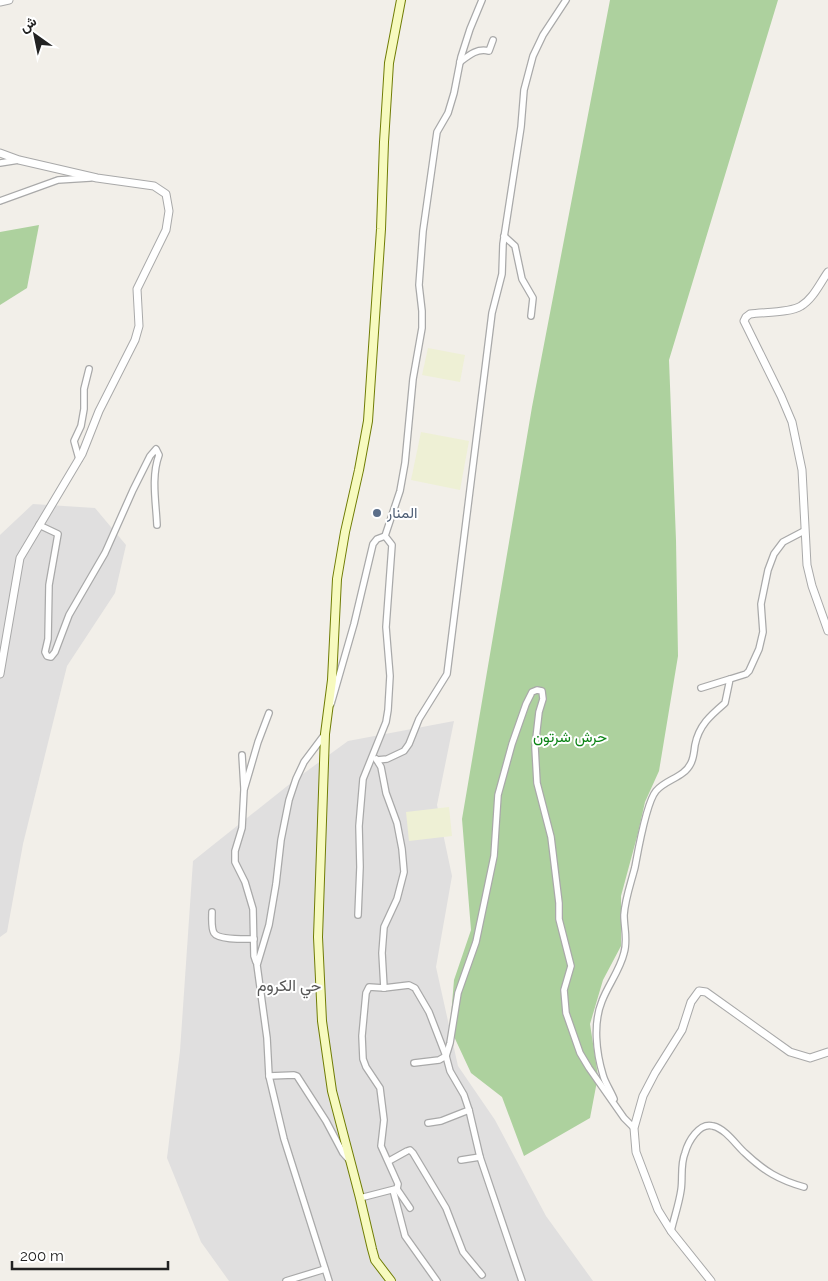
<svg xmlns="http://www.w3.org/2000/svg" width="828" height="1281" font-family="Raleway,Vazirmatn,sans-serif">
<rect width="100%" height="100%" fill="#f2efe9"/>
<!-- residential -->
<g fill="#e0dfdf">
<polygon points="33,504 95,508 126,545 115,593 67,666 23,844 7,932 0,937 0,535"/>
<polygon points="454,721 437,805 452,876 436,967 458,1066 495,1120 546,1216 593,1281 229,1281 201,1242 167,1158 180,1051 193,861 296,779 348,741"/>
</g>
<!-- farmland -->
<g fill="#eef0d5">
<polygon points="428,348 465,355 460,382 422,375"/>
<polygon points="421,432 469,441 460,490 411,480"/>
<polygon points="449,807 452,836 409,841 406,812"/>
</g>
<!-- forest -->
<g fill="#add19e">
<polygon points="610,0 778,0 669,360 676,540 678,656 659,771 645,802 638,833 621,896 621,946 603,980 590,1024 598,1076 590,1118 524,1156 502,1097 471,1073 450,1028 454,980 471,930 462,819 532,407"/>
<polygon points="39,225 27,288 0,305 0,232"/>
</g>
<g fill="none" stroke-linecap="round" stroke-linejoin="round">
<defs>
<g id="minor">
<path d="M460,62C469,55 477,48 489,51L493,40"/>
<polyline points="0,163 19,160"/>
<polyline points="0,201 58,180 90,178"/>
<polyline points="504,236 515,246 522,279 533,298 531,316"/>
<polyline points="79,459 74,441 81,426 84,409 84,389 89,369"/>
<path d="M39,525L58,534L49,585L48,639L45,652L47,656L51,657L55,652L69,615L105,553L133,490L150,456L156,449L159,455C151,477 156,502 157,525"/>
<polyline points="701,688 730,679"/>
<polyline points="331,704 354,624 373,544 377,539 385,536"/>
<polyline points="325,734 304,762 296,779 289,800 281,840 276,884 269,925 257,965 267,1038 269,1076 284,1139 329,1281"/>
<polyline points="242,755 244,788"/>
<polyline points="376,759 381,767 386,793 397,823 402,849 404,872 397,899 384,927 382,953 384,988"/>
<polyline points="377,760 387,759 404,751 409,744 419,719 447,674 492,313 502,274 503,244 521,127 524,90 533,56 543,35 566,0"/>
<path d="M212,912C212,918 211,928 214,933C218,940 245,939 254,939"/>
<polyline points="358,915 360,867 359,826 363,779 386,722 388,710 390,676 386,627 392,545 385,536 400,491 405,463 413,379 422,328 422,311 419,285 423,231 437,132 448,113 454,93 461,57 470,29 482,0"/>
<polyline points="256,962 254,956 253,909 245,882 235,862 235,851 242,828 244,790 258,742 269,713"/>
<polyline points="414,1063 439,1060 446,1056 450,1043 458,993 476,942 494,856 498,795 512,744 526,704 532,692 537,690 542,691 543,699 539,712 535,747 537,783 551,837 559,903 559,919 571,966 564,990 566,1013 580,1053 589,1068 624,1118 634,1128"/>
<polyline points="269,1076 294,1075 297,1076 326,1121 343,1153 349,1160"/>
<path d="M614,1099C611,1091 605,1083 603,1075C596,1052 593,1023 602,1001C608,985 620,970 624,953C628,940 624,928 624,915C625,899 631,883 635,867C638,851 646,803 656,791C666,779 684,778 691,763C694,757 694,751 695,745C699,725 711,715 725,703L730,679L746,674L749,671L759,649L763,632L761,604L768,570L774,554L783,542L804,531"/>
<polyline points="428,1123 441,1121 469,1110"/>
<polyline points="461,1160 480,1157"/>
<polyline points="389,1161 407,1151 410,1150 413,1153 446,1208 463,1252 482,1275"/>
<polyline points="393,1190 405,1236 437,1281"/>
<polyline points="360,1198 395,1189"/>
<polyline points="410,1208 397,1189 398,1184 394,1175 381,1146 384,1120 380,1088 366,1067 363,1059 362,1036 366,993 369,987 384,988 409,985 415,988 429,1012 446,1056 450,1071 464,1095 469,1110 480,1157 522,1281"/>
<path d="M671,1231C674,1218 679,1204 681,1190C683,1178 680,1165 685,1153C688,1142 699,1122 713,1126C726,1129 736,1145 745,1153C764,1171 779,1180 804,1187"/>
<polyline points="286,1281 325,1269"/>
</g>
<g id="tertiary">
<polyline points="0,2 9,0"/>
<polyline points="0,153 19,160 97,178 154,186 166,194 169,211 166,230 137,289 139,326 135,340 99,411 82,454 20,558 0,674"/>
<path d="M828,272C820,283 813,299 801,306C790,313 764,312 750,314L746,317L744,321L781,396L792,422L802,470L807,565L812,586L828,631"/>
<polyline points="711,1281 671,1231 658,1210 636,1152 634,1128 643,1096 655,1073 682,1030 691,1002 699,991 706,992 790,1052 810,1058 828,1052"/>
</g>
<polyline id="secondary" points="391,1281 375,1260 372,1249 360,1198 332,1091 322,1021 318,937 325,734 332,680 337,579 345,532 359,470 368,421 381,229 384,142 389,63 401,0"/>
</defs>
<!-- minor casing -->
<use href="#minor" stroke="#a9a9a9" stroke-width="8"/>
<!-- tertiary casing -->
<use href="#tertiary" stroke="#a9a9a9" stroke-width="9"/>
<!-- secondary casing -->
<use href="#secondary" stroke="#707d05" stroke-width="10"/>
<!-- minor -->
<use href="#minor" stroke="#fff" stroke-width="5.5"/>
<!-- tertiary -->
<use href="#tertiary" stroke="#fff" stroke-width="7"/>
<!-- secondary -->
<use href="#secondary" stroke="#f7fabf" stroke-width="8"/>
</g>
<!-- markers -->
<circle fill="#5c6f8a" stroke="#fff" stroke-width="2" cx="377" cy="513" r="5"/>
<g text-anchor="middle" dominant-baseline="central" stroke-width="4" stroke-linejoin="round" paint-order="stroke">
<!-- service labels -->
<g font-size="15" fill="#4e5e75" stroke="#fff" text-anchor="start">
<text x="387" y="513">المنار</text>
</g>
<!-- park labels -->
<g font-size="15" fill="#0c8416" stroke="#fff">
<text x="570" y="737">حرش شرتون</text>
</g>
<!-- neighbourhood labels -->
<g font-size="16" fill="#555" stroke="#fff">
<text x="289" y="985">حي الكروم</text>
</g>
</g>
<!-- north arrow -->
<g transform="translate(35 35) rotate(327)" stroke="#ffffff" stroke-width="4" paint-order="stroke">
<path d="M0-4L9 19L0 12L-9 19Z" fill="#222222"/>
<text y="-8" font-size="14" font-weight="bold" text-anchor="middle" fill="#222222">ش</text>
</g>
<!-- scale -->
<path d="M12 1261v8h156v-8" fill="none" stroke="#222222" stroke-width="2.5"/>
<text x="20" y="1261" font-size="15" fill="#222222" stroke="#ffffff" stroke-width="4" paint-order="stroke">200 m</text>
</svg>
